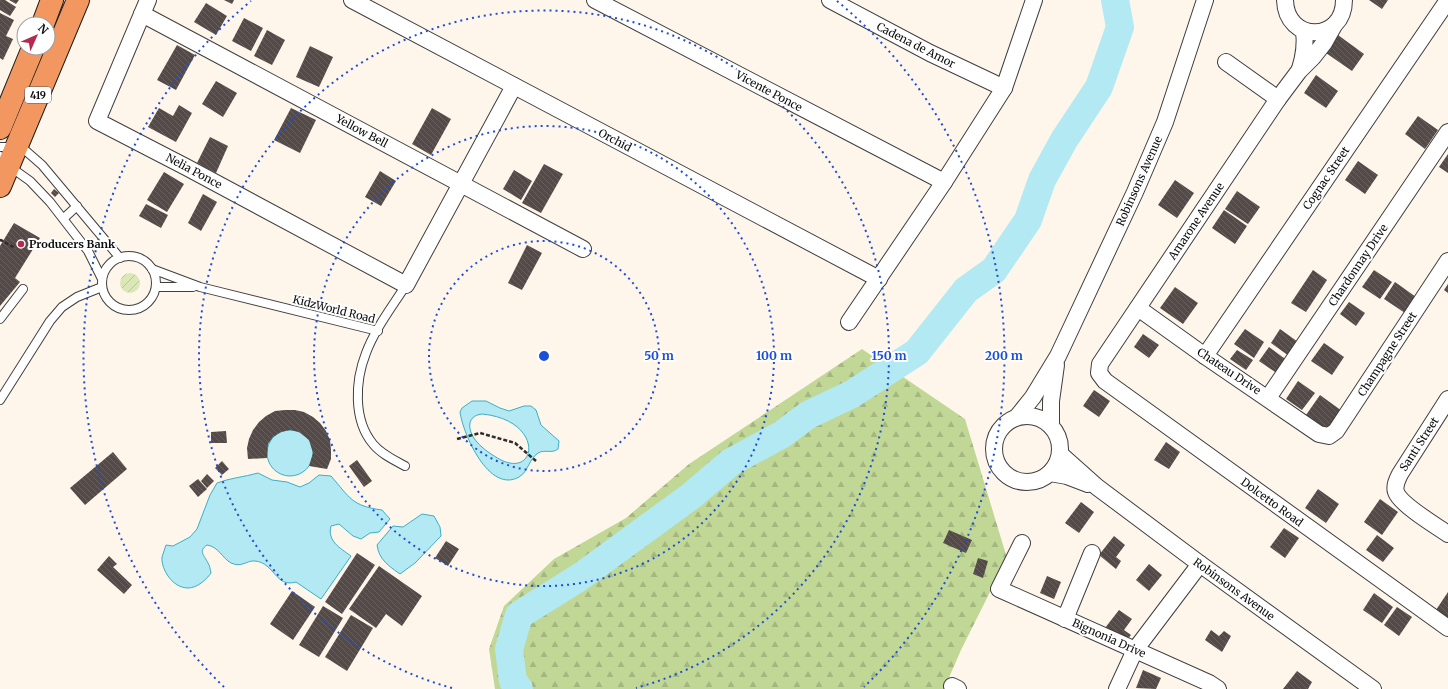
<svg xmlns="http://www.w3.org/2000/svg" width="1448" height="689" font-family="Merriweather,serif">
<defs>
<pattern id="forest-firs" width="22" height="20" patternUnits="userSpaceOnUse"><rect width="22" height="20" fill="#c1d796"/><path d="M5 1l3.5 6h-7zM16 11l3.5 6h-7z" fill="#a5b780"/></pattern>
<pattern id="garden-furrows" width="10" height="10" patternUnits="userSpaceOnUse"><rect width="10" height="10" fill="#dae7b6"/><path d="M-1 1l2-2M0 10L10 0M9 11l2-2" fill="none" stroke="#bac59b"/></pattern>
<pattern id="building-back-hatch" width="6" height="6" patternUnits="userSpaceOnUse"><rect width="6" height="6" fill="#544a48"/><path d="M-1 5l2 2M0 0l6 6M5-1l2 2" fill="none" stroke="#68605e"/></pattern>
</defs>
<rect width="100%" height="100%" fill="#fef6eb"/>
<!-- forest -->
<polygon fill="url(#forest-firs)" points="862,349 965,419 1007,558 961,650 944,689 495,689 489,649 504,606 554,559 626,518 689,464"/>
<!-- garden -->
<circle fill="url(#garden-furrows)" cx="130" cy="283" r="10"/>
<!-- water -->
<g fill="#b2e9f3" stroke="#3caec7" fill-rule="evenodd">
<path d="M472,401H486L500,408L509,411L524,406H531L536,410L541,425L559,441L558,449C552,454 545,449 538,453C529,459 528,472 519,477C489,494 463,434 460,412L462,408ZM482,414C544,420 538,478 501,460C492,455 483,449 477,442C468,432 465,416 482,414Z"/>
<circle cx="290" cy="453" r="23"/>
<path d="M258,473L272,480L287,482L300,487L309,483L319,475L331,476C350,498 352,506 382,510L390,519L379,532L370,533L361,539L353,536L339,524L331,526C327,541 340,548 351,556L321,599L296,582C275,588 275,563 255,561C247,560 242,568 231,563C222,558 219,547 207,545C198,551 204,555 208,563C210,566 210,569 211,573C206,580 197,588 188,588C173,588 161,570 162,557C163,553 165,549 166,545L173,546L190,537L197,529L210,495L217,483C230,478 244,477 258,473Z"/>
<path d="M422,514L434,516L440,527L441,536L415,563L400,574C389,566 379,560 377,545L393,526L403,527Z"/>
</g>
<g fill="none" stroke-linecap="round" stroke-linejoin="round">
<!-- river -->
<polyline stroke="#b2e9f3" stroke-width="28" points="519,689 513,681 509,649 519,615 580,577 691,496 731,462 781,435 808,415 852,394 917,352 966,290 994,270 1028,220 1042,180 1064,140 1099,87 1120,27 1115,0"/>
</g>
<!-- building -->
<g fill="url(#building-back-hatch)">
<polygon points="0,0 5,0 16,7 10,16 0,10"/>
<polygon points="9,0 19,0 16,4"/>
<polygon points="224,0 234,0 232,4"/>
<polygon points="1369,0 1388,0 1382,9"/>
<polygon points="206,3 227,16 216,35 194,22"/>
<polygon points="0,13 14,20 6,36 13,39 3,60 0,58"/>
<polygon points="244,18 263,28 251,51 232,41"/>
<polygon points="267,30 285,40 272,65 254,56"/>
<polygon points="1338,35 1364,54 1352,71 1326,53"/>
<polygon points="177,45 195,55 176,90 157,80"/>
<polygon points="310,46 333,57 319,87 296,77"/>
<polygon points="1316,75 1338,91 1326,108 1304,93"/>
<polygon points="216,81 237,93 223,117 202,104"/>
<polygon points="179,105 192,113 176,142 148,127 159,108 173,116"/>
<polygon points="291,108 316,120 300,153 274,140"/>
<polygon points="432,108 451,119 431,155 412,144"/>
<polygon points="1418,116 1438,130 1425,149 1405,134"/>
<polygon points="210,137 228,146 216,173 197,163"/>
<polygon points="1448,154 1448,173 1439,167"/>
<polygon points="1358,161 1378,175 1365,194 1345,180"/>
<polygon points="544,164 563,174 541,213 522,203"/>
<polygon points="514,170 532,181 521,200 503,189"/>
<polygon points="380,171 396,181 381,206 365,197"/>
<polygon points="164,172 184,184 167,212 147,200"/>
<polygon points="1175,180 1194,193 1177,218 1158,205"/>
<polygon points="54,189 59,193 55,197 51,193"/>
<polygon points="1237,191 1260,207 1248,224 1225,209"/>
<polygon points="203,194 217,202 201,231 188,223"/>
<polygon points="146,204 168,215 161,228 139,216"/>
<polygon points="1224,210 1247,226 1235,244 1212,228"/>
<polygon points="14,223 40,238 15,278 20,282 0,306 0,246"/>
<polygon points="527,245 542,253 522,290 508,283"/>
<polygon points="1313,270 1327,280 1306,312 1291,303"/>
<polygon points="1374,270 1392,282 1380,299 1362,287"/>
<polygon points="1395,282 1416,297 1405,313 1384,299"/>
<polygon points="1448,284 1448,293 1444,290"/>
<polygon points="1175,287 1198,303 1183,324 1160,308"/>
<polygon points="1349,302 1365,313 1356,326 1340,314"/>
<polygon points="1245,329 1264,342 1254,358 1234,344"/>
<polygon points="1280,329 1298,342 1289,356 1271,343"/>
<polygon points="1143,334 1159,345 1149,358 1134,347"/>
<polygon points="1324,343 1344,357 1332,375 1311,361"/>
<polygon points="1269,347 1288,361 1278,374 1259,361"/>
<polygon points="1237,350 1253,360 1246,370 1230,359"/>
<polygon points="1298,381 1315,393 1302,410 1286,399"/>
<polygon points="1094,390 1110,401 1099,417 1083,406"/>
<polygon points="1320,395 1342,411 1328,431 1306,415"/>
<polygon points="285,410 295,410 304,412 313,417 320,423 326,431 330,440 331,450 331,459 327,469 309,466 313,453 309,440 299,432 290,430 281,432 273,437 268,444 267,458 248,459 247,448 249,439 253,430 259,422 266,416 275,411"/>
<polygon points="226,431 227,443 211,443 211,432"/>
<polygon points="1166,442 1180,452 1169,469 1154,460"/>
<polygon points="113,452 127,469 85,505 70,488"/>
<polygon points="357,460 372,481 364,487 349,466"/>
<polygon points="222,461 229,469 222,475 215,468"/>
<polygon points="207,474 214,481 207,488 201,481"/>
<polygon points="198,479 207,489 198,497 189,486"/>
<polygon points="1318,489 1339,504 1326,523 1305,508"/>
<polygon points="1380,499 1398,512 1382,535 1364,522"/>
<polygon points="1081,502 1094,512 1079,533 1065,523"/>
<polygon points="1284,528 1299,538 1285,558 1270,547"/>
<polygon points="949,530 972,540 966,553 943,543"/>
<polygon points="1377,535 1394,548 1383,562 1366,550"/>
<polygon points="1114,536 1125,545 1116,557 1121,561 1116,569 1099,555"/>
<polygon points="446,541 459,549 448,566 435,558"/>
<polygon points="357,553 375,565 342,614 325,602"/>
<polygon points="109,556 117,564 113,567 132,585 124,594 97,570"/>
<polygon points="978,558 988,561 983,578 973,574"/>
<polygon points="1149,564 1162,575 1149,591 1136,580"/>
<polygon points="379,566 422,596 402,626 386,614 376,628 349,609"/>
<polygon points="1047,576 1061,582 1054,599 1040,593"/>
<polygon points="292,591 315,607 293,640 270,624"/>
<polygon points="1448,592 1448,618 1436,610"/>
<polygon points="1374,593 1393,607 1382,623 1363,610"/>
<polygon points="323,606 343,618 319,657 299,645"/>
<polygon points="1397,607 1412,617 1399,636 1384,625"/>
<polygon points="1119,610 1132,619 1124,630 1131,635 1126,641 1105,628"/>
<polygon points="351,615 373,628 347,671 325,657"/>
<polygon points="1211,630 1219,636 1224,631 1231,636 1222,652 1205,640"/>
<polygon points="1143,670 1161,678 1156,689 1136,688"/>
<polygon points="1297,671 1312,682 1308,689 1283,689"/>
</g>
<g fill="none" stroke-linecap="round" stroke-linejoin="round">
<defs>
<g id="service">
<polyline points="0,147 17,147 26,151 42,165 120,258"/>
<polyline points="0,156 9,166 30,181 50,202 88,251 102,279"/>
<polyline points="64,218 77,206"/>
<circle cx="129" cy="283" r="27"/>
<polyline points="152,269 200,287 378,331"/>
<polyline points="156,287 193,287"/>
<polyline points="0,319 23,289"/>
<polyline points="0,400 50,321 62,307 77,297 102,287"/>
<path d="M405,466C394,460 381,454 373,444C353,420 355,381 366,353C375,329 392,307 406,285"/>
</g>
<g id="minor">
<polyline points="148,0 97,121 186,167 406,285 514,86"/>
<polyline points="352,0 879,279"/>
<polyline points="595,0 944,182"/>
<polyline points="830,0 930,53 1004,88"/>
<path d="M1285,0C1286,43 1344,43 1344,0"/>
<polyline points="142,14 583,249"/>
<polyline points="1333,27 1324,43 1313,57 1299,71 1278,99 1100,364 1099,373 1105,381 1448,628"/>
<polyline points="1226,62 1278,99"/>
<path d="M1300,69C1304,56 1306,45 1304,31"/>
<polyline points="1138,308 1205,356 1319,434 1329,436 1336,431 1448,261"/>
<polyline points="849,322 944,182 1004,88 1034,0"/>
<polyline points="1205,356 1448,0"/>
<polyline points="1268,398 1448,132"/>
<path d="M1448,399L1400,474C1397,480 1394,486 1396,492C1400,504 1436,526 1448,534"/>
<circle cx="1027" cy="449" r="33"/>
<polyline points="1017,417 1033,397 1058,356 1135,192 1165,122 1205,0"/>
<polyline points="1051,426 1051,401 1056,365"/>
<polyline points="1060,454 1097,487 1200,564 1373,689"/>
<polyline points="1050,473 1067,476 1088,484"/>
<polyline points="1022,543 999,589 1209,683 1218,689"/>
<polyline points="1065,619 1092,553"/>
<polyline points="952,686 958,689"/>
<polyline points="1117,689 1135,650 1200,564"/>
</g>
<g id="trunk">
<polyline points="43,24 52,0"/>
<polyline points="0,128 33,48"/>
<polyline points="0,186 78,0"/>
</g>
</defs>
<!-- service casing -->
<use href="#service" stroke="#3f3f3f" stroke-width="10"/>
<!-- minor casing -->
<use href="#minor" stroke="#3f3f3f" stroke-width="18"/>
<!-- trunk casing -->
<use href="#trunk" stroke="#1d1d1d" stroke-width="24"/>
<!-- path -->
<g stroke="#2e2e2e" stroke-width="2.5" stroke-dasharray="4 2" stroke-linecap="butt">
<polyline points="0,241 1,240 15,248"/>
<polyline points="457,439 480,433 515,443 536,461"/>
</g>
<!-- service -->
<use href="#service" stroke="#fff" stroke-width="8"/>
<!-- minor -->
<use href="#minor" stroke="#fff" stroke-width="16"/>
<!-- trunk -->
<use href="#trunk" stroke="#f1975f" stroke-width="22"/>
</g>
<!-- distance rings -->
<g fill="none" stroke="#1d4ed8" stroke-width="2" stroke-dasharray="2 4">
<circle cx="544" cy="356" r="115"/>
<circle cx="544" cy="356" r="230"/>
<path d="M452 688A345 345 0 1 1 636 688"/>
<path d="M224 687A460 460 0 0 1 251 1M837 1A460 460 0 0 1 864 687"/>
</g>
<!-- markers -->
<circle fill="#b52a4f" stroke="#fff" stroke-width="1.5" cx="21" cy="244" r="4"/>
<g text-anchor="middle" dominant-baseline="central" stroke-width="4" stroke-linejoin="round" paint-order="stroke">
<!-- shield labels -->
<rect fill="#fff" stroke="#555" stroke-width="1" x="25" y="87" width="26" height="16" rx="3"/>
<g font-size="10" font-weight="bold" fill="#0c0c0c">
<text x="38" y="95">419</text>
</g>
<!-- street labels -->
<g font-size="11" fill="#0c0c0c" stroke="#fff">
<text transform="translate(916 45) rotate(27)">Cadena de Amor</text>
<text transform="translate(769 91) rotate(28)">Vicente Ponce</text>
<text transform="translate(362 131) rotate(28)">Yellow Bell</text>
<text transform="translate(615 140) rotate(28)">Orchid</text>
<text transform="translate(194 171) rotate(28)">Nelia Ponce</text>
<text transform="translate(1326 178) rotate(-56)">Cognac Street</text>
<text transform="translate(1139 181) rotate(-66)">Robinsons Avenue</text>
<text transform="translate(1196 221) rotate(-56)">Amarone Avenue</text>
<text transform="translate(1358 265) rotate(-56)">Chardonnay Drive</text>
<text transform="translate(334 309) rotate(14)">KidzWorld Road</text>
<text transform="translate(1387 354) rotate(-57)">Champagne Street</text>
<text transform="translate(1229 371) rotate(34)">Chateau Drive</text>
<text transform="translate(1419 444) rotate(-57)">Santi Street</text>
<text transform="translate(1272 502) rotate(36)">Dolcetto Road</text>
<text transform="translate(1234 589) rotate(36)">Robinsons Avenue</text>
<text transform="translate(1109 638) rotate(24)">Bignonia Drive</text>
</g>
<!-- poi labels -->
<g font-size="11" font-weight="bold" fill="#0c0c0c" stroke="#fff" text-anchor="start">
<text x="29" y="244">Producers Bank</text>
</g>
</g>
<circle cx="544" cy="356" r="6" fill="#1d4ed8" stroke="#fff" stroke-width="2"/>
<g font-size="12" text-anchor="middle" font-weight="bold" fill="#1d4ed8" stroke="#fff" stroke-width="4" stroke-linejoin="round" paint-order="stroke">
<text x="659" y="360">50 m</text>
<text x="774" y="360">100 m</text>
<text x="889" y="360">150 m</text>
<text x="1004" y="360">200 m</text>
</g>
<!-- north arrow -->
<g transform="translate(36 36) rotate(45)"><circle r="19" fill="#ffffff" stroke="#9e9e9e"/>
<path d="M0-3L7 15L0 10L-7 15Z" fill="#b52a4f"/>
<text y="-6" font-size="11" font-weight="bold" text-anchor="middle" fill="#0c0c0c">N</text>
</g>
</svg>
